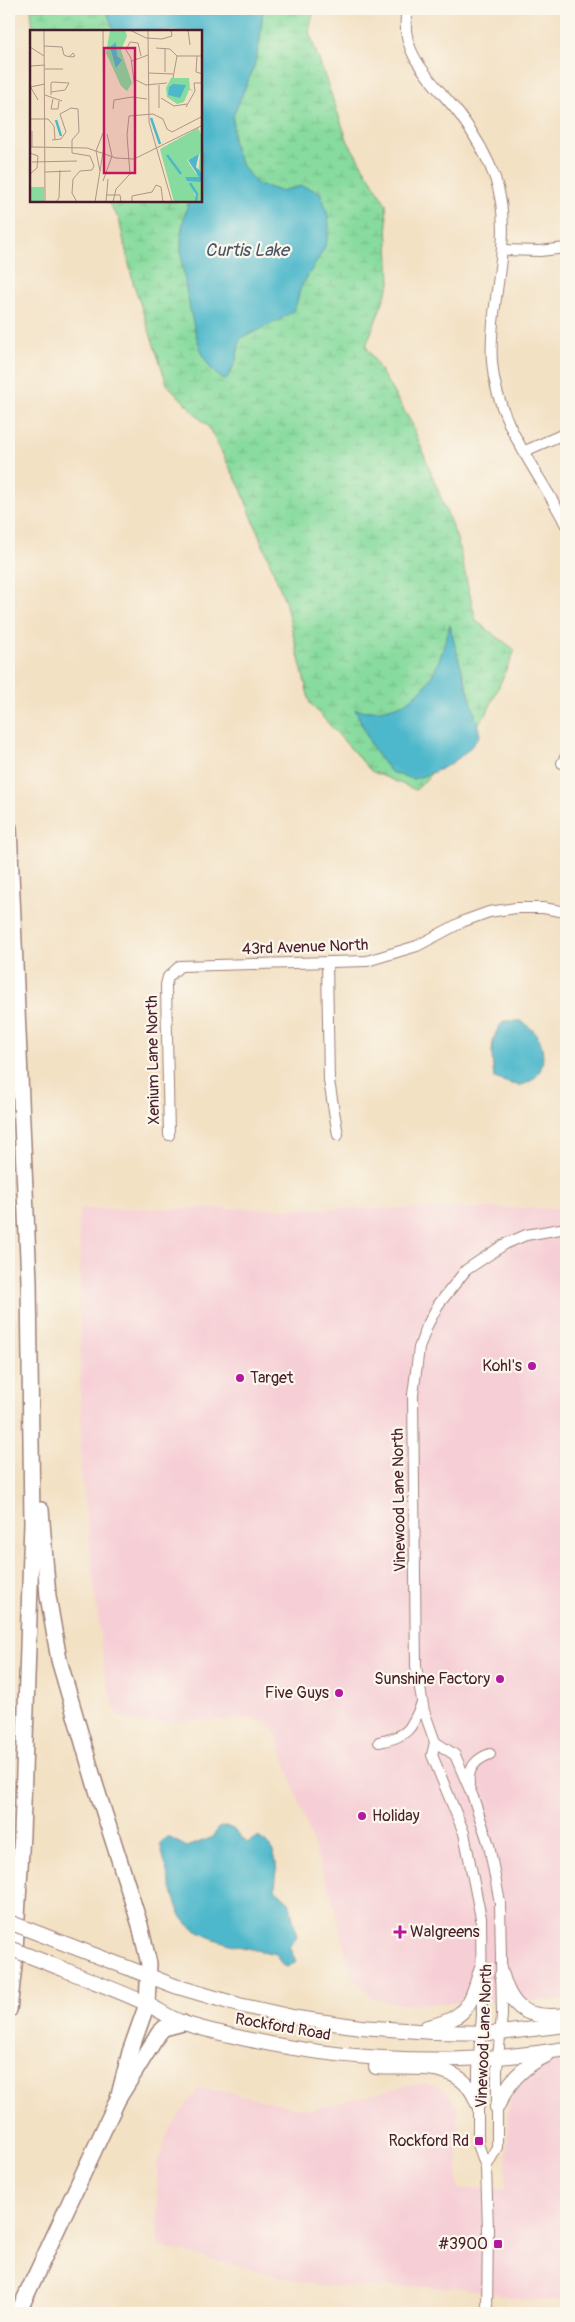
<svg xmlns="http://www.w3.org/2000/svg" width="575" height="2322" font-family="Pangolin,sans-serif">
<defs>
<pattern id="wetland-marsh" width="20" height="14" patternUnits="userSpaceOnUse" patternTransform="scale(1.25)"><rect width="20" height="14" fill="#87db9e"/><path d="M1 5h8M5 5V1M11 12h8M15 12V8" fill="none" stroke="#76bc88"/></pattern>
</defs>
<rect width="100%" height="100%" fill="#fbf7ec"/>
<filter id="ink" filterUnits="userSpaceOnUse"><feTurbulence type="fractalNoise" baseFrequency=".02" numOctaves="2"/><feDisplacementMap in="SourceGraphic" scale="10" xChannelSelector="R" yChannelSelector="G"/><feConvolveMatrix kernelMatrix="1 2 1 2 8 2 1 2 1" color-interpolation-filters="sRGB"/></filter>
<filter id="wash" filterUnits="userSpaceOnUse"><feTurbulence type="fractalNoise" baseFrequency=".0096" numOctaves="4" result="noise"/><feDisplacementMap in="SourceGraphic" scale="20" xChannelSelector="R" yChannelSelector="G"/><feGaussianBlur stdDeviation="1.12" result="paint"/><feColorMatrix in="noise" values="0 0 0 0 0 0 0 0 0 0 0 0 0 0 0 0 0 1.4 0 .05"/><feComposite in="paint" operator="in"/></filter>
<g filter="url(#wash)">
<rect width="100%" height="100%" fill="#f3e1c4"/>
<!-- built -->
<g fill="#f6cfd6">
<polygon points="566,1208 566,2000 398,2004 372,1998 351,1974 334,1905 276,1735 267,1722 250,1719 136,1722 118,1716 105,1676 81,1473 79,1209"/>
<polygon points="566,2057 566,2300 526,2300 458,2287 318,2286 158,2246 157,2163 169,2130 199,2087 309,2110 409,2085 426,2084 441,2087 452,2097 458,2109 458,2189 505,2188 509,2102 516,2081 540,2062"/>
</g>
<!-- wetland -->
<polygon fill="url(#wetland-marsh)" stroke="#687d64" points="31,9 314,9 309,32 348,142 386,204 390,283 366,346 412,424 457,539 476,621 515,650 486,715 416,790 371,771 310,703 285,601 241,489 209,428 167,384 133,282 119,219 107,201 201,201 201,31 33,31"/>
<!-- water -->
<g fill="#4eb8cb" stroke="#4c6c7b">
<path d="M106,9H263L260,41L254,67L233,116V143L242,166L257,184L280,191L302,186L320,192C340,238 323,249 301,287C298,294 298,303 294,309C284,321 254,331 240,339L236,361L226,380C216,376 210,369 205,359C193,337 181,268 181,243C181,228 184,215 189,201H201V31H114Z"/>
<path d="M450,625C458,663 472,698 480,735C463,760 442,771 413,779L391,772L374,751L355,709C367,712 377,711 389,708C430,699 440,661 450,625Z"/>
<path d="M504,1021H521C526,1025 533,1029 536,1034C548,1052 545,1080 521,1085C513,1086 502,1080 494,1078C492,1056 488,1038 504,1021Z"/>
<path d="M226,1826L235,1830L247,1843L257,1837C280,1847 277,1869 275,1889L289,1902L297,1936L289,1947L296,1961L288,1967L282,1965L276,1954C252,1949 199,1941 184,1920C173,1906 165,1861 160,1843L168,1837L187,1847L211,1838L220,1827Z"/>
</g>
</g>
<g filter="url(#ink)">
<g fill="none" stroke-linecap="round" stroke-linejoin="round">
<defs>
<g id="minor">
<path d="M407,9C398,56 434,81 460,115C474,134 487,156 495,178C516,237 488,301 492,362C496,423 540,473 566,525"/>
<polyline points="502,250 540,251 566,248"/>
<polyline points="525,451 566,433"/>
<polyline points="562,763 566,756"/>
<polyline points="327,963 329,1081 338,1135"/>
<polyline points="169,1135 166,985 168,977 180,966 367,961 417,946 464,921 489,912 516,908 543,908 566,912"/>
<path d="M379,1742C408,1737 411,1729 422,1703"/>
<polyline points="435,1742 455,1755 473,1797 489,1845 500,1903 502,2015 497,2069 497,2147 486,2167"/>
<path d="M469,1784C467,1769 476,1759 490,1754"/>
<polyline points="487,2313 488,2229 486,2167 478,2144 478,2070 482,2015 481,1918 464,1833 432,1755 435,1742 424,1711 416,1666 413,1395 419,1348 427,1326 438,1305 466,1270 505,1244 526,1235 566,1228"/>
</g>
<g id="major">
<polyline points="71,1946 175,1986 239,2005 297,2018 361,2027 432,2032 500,2033 566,2025"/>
<path d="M63,1969C91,1981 120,1991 147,2004C159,2010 171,2019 184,2023C204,2030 226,2034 246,2039C351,2062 460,2066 566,2049"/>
<path d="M502,1975C512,2012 530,2019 566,2015"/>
<path d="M427,2027C468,2019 471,2003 482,1967"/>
<path d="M376,2067C415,2070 462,2058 478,2104"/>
<path d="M497,2107C508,2082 522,2067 547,2055"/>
</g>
<g id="highway">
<polyline points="9,828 29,1281 32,1522 22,1834 14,1966 9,2010"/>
<polyline points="41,1510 48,1596 59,1660 95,1784 140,1925 149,1964 147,2004 130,2052 118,2099"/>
<polyline points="18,2313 118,2099 159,2033 164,2028 183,2023"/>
</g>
</defs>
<!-- minor casing -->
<use href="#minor" stroke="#9e8078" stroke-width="12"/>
<!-- major casing -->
<use href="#major" stroke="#9e8078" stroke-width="16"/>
<!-- highway casing -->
<use href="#highway" stroke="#9e8078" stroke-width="18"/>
<!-- minor -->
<use href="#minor" stroke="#fff" stroke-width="10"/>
<!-- major -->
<use href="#major" stroke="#fff" stroke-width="14"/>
<!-- highway -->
<use href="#highway" stroke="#fff" stroke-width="15"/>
<defs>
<g id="major-bridge">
<polyline points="9,1922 71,1946"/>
<polyline points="9,1948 63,1969"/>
</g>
</defs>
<!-- major-bridge casing -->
<use href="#major-bridge" stroke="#9e8078" stroke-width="16" stroke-linecap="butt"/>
<!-- major-bridge -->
<use href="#major-bridge" stroke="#fff" stroke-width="14"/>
</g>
</g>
<!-- markers -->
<g fill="#b5179e" stroke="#fbf7ec" stroke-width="2">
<circle cx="532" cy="1366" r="5"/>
<circle cx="240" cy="1378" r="5"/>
<circle cx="500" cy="1679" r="5"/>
<circle cx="339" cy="1693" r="5"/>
<circle cx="362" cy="1816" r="5"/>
<path d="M397.5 1924.5h5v5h5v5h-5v5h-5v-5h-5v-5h5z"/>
<rect x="474" y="2136" width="10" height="10" rx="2.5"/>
<rect x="493" y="2239" width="10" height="10" rx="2.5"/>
</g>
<g text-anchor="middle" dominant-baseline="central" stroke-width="4.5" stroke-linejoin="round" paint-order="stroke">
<!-- street labels -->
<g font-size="16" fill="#4a1f2b" stroke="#fbf7ec">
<text transform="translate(305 947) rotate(-2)">43rd Avenue North</text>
<text transform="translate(153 1060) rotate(-91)">Xenium Lane North</text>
<text transform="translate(399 1500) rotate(-91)">Vinewood Lane North</text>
<text transform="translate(283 2027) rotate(10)">Rockford Road</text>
<text transform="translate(484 2036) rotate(-88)">Vinewood Lane North</text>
</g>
<!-- poi labels -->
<g font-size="16" fill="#4a1f2b" stroke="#fbf7ec" text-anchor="end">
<text x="522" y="1366">Kohl's</text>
<text x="250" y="1378" text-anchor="start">Target</text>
<text x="490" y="1679">Sunshine Factory</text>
<text x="329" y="1693">Five Guys</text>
<text x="372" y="1816" text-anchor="start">Holiday</text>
<text x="410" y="1932" text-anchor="start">Walgreens</text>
<text x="469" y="2141">Rockford Rd</text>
<text x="488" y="2244">#3900</text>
</g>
<!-- water labels -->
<g font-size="18" font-style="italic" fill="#4b5563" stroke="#fbf7ec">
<text x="247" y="250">Curtis Lake</text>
</g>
</g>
<!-- overview -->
<g transform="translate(30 30)">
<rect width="172" height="172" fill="#f3e1c4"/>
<path d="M80,0H95L97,6L91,20L102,53L97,61L91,56L76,23Z" fill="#87db9e"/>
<path d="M141,48H159L160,59L164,61L159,60L154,72L147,74L137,67L136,58ZM168,98L172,106V172H166L167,166L163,159L166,168L164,172H144L130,119ZM170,124L168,143L166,144L157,130ZM0,157H14V172H0Z" fill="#87db9e" fill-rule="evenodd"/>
<path d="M86,12L87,26L92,30L86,38L80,17ZM143,54L156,55L150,68L138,65L139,57ZM169,124L166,137L172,143V152L157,151L155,147H169L158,130Z" fill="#4eb8cb"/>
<path fill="none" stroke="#4eb8cb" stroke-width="2.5" d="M121,88L130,114M26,90L31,106M137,125L151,144M160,153L167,164L166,172"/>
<path fill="none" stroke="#af9387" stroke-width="1" d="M14,0L15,172M100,0L116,8L132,9L142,6L141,0M118,0L119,92L142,172M158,0L160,15M14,16L32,17L34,25L36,26L42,27L45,26L43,23L40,26M0,17L14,26M126,18L140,19L147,26M135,18V42M147,26H173M167,26L166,42L173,44M102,31L118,25M0,36L15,35M15,39H33M119,43L143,44M143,48L147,26M106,50L116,55L137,53M0,56L8,70M0,57L15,54M105,59L101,28L96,20L100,12L108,13L111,26M15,65L32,71M21,65V53L22,52L39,53L35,60L21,62M131,68L144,76L157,74M23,69L21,79H28L29,71M156,77L165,61L164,53H173M129,78V55M83,79L84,70L102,67L117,69M0,89H18L24,96L25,109M22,110L31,109L36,102L30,84L41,78L48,79L49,102L42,110V123L60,126L64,136L62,140L50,141L43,149L42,163L47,172M0,117L57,118L86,128L104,129L173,95M2,117V101M0,123L8,126L7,138L0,144M2,132L47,131M70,141L66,121L73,103M15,142L41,141M73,151L82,126L77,104M122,162L126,155L131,157L133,172M77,165H90L91,172M26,172L29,168L30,140M65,172L74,116L73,0M76,172L78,149M83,172L86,159L100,144L97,105L99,86L123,84L133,89L137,99L142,102L173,86M102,172V166L122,162"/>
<path fill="#c2185b" fill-opacity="0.15" stroke="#c2185b" stroke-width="2.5" d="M74,18H105V143H74Z"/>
<rect width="172" height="172" fill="none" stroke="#4a1f2b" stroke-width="2.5"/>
</g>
<!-- margin -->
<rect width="575" height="2322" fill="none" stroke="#fbf7ec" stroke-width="30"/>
</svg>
